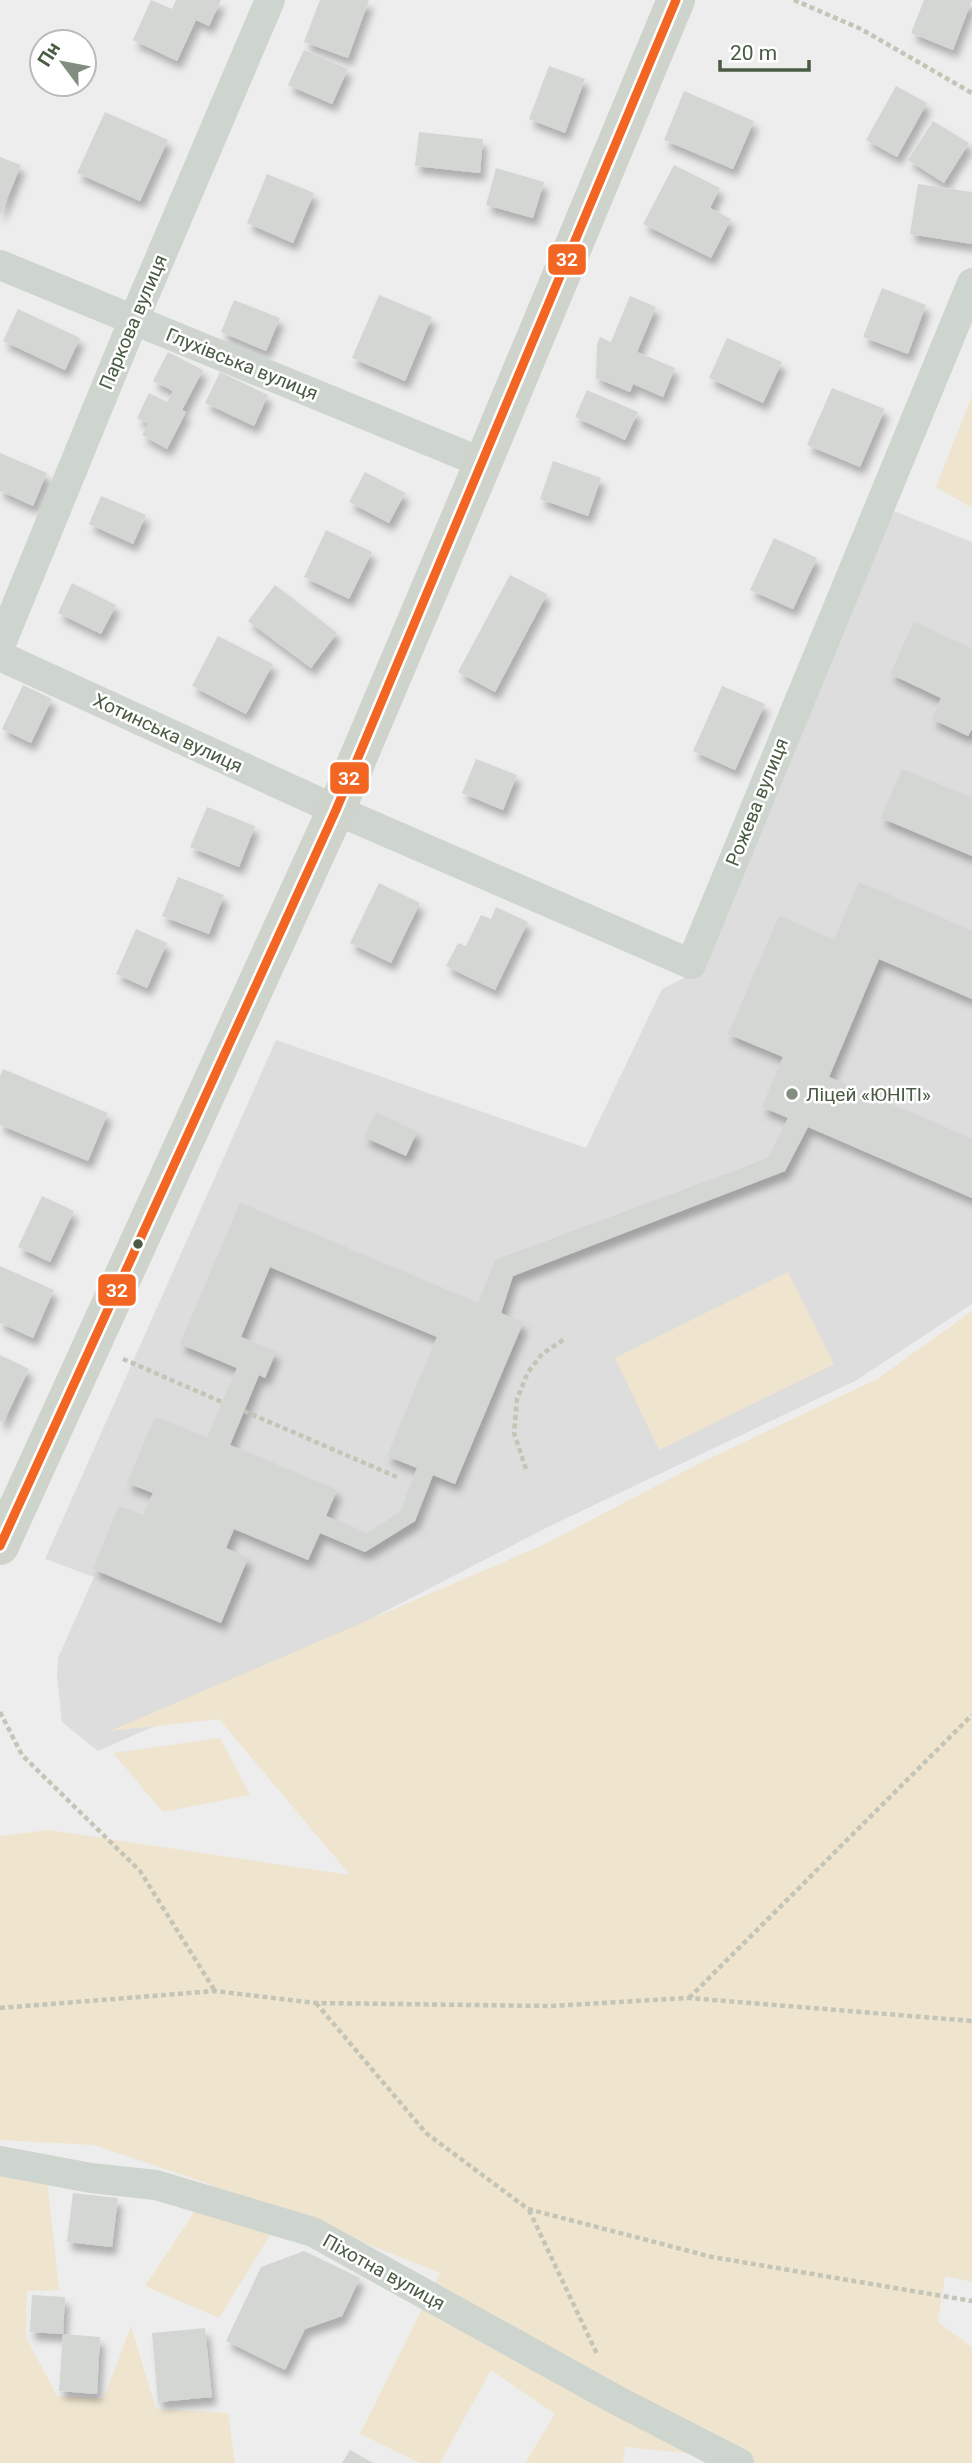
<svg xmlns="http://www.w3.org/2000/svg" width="972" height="2463" font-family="Roboto,sans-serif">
<defs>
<filter id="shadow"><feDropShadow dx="4.5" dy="8" stdDeviation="3.5" flood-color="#0004"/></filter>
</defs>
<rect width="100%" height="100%" fill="#ededee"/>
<!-- education -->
<polygon fill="#dcdddc" points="891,510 972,542 972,1304 855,1381 548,1527 216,1699 98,1751 62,1722 57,1676 58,1658 94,1577 45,1559 276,1040 586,1148 662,989 692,974"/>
<!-- green -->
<g fill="#efe5cf">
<polygon points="972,396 972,508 936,487"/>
<polygon points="788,1272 834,1364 659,1450 615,1358"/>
<polygon points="972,1311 972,2282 945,2276 938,2322 972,2347 972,2463 705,2463 694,2454 625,2447 623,2463 525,2463 555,2414 491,2370 440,2463 420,2463 360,2434 440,2273 285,2211 219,2318 145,2286 212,2185 94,2145 0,2140 0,1836 49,1830 350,1875 219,1719 110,1731 543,1545 702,1462 877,1379"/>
<polygon points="220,1738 250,1795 163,1812 113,1753"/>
<polygon points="0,2167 47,2178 59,2290 27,2291 26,2337 57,2396 104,2398 131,2326 156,2409 228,2413 235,2463 0,2463"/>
</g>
<!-- building -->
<g fill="#d3d6d3" fill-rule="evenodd" filter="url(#shadow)">
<polygon points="151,0 172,9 176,0 221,0 209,26 196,20 177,61 133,40"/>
<polygon points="320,0 369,0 348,58 304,42"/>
<polygon points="924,0 972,0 953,50 911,33"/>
<polygon points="304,50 348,69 332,104 288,85"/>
<polygon points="549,66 585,79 565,133 529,119"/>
<polygon points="896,86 927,103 897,157 866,140"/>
<polygon points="684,91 754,121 733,169 664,140"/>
<polygon points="105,112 168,140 140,201 77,173"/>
<polygon points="933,121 969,143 944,183 908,160"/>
<polygon points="419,132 483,139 480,173 415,166"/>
<polygon points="0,157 21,165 0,216"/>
<polygon points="674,165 720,188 710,208 731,219 711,258 643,224"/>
<polygon points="496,168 544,182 533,218 486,205"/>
<polygon points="267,174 314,193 293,243 247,223"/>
<polygon points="918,184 972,192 972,244 910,234"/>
<polygon points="882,288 926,305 908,354 863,337"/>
<polygon points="379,295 432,317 405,381 352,358"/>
<polygon points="630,296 656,307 637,352 675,368 663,397 633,384 630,392 596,378 597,345 600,337 611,342"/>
<polygon points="234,300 280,318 266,351 221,332"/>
<polygon points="18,309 80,338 65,370 3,341"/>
<polygon points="727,338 782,362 763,403 709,378"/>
<polygon points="168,352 203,370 182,410 186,412 167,449 142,435 148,424 137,418 149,393 167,402 173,391 153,381"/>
<polygon points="220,372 268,395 254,426 205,403"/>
<polygon points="832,388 885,409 860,467 807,445"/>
<polygon points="587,390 638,412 625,440 575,417"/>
<polygon points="0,453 47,473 33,506 0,491"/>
<polygon points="553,461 601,478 588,516 540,499"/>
<polygon points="365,472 405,493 389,523 349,502"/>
<polygon points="101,496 146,515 133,544 89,524"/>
<polygon points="326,530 372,552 349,599 304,577"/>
<polygon points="774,538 817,558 793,609 750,590"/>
<polygon points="510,575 547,594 495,692 458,672"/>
<polygon points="72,583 116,605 101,634 58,613"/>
<polygon points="275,585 337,633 311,668 248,621"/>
<polygon points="914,622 972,649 972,729 968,736 932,719 941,698 890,674"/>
<polygon points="218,636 273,664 246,714 192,686"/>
<polygon points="23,685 52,699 31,743 2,729"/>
<polygon points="722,686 765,704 735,770 693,751"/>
<polygon points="476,759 517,775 503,810 462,793"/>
<polygon points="902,769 972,798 972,856 881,818"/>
<polygon points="207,807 255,826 239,867 190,847"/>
<polygon points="178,877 224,895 209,934 162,916"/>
<path d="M859,882L972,931V999L879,959L829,1077L972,1139V1198L808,1127L785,1171L513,1276L501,1313L523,1323L455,1484L433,1475L415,1521L365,1552L320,1533L308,1560L234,1529L226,1548L248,1558L221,1623L93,1569L119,1506L143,1515L153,1493L127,1483L155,1417L207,1438L237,1368L180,1344L240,1203L478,1303L495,1260L768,1158L788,1118L762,1107L783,1057L728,1034L779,916L834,940ZM270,1267L437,1337L387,1456L417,1468L400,1512L367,1533L326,1516L337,1490L230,1445L259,1375L265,1378L276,1352L241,1337Z"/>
<polygon points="379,883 420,903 391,963 350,943"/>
<polygon points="496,907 528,922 495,990 446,966 458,943 466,946 481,915 491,919"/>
<polygon points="136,929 167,943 147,988 116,974"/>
<polygon points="3,1069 108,1113 88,1161 0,1125 0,1076"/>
<polygon points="376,1112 417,1132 406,1156 364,1137"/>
<polygon points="42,1196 74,1211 50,1262 18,1247"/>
<polygon points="0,1266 54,1290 33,1338 0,1323"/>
<polygon points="0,1355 29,1369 3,1423 0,1421"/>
<polygon points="73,2193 118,2198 112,2247 67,2242"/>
<polygon points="304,2251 360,2278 342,2316 305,2329 285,2370 226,2341 261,2267"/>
<polygon points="32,2295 65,2297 63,2334 30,2332"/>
<polygon points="205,2328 212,2397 158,2402 152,2333"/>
<polygon points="63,2334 100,2337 97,2394 59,2391"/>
<polygon points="350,2450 373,2463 342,2463"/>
</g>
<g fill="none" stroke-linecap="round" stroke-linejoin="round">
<!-- path -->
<g stroke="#c4c4b7" stroke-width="4.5" stroke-dasharray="5 3.5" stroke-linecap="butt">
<polyline points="794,0 861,29 972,93"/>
<polyline points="123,1359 222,1402"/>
<polyline points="244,1411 397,1477"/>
<polyline points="526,1469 514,1433 517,1399 528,1372 542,1354 566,1338"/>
<polyline points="0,1712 22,1755 140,1871 215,1991"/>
<polyline points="689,1998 972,1715"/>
<polyline points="316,2003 426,2133 528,2209 712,2257 972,2301"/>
<polyline points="0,2008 215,1991 316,2003 551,2006 689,1998 972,2021"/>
<polyline points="529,2210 597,2354"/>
</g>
<!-- street -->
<g stroke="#ced4ce" stroke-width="30">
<polyline points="0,265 483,463"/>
<polyline points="0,646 134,319 270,0"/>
<polyline points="0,656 336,810 691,964 972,283"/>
<polyline points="0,2161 91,2178 156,2185 313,2232 620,2402 739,2463"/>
</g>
<!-- secondary -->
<polyline stroke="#ced4cc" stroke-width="38" points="0,1546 336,810 483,463 676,0"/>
<defs>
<polyline id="bus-1" points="0,1546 336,810 676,0"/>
</defs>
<!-- bus-1 casing -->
<use href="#bus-1" stroke="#fff" stroke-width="14"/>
<!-- bus-1 -->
<use href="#bus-1" stroke="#f26522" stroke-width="9"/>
</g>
<!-- markers -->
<circle fill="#828e7f" stroke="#fff" stroke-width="2.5" cx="792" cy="1094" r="7"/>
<circle fill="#495b43" stroke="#fff" stroke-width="2.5" cx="138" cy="1244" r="6"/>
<g text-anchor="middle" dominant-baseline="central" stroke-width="5" stroke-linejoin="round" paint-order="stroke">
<!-- street labels -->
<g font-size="19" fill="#495b43" stroke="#fff">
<text transform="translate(133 322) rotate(-67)">Паркова вулиця</text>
<text transform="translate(242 364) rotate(22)">Глухівська вулиця</text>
<text transform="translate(168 733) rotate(25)">Хотинська вулиця</text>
<text transform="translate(757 802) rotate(-68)">Рожева вулиця</text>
<text transform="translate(384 2272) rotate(29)">Піхотна вулиця</text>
</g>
<!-- poi labels -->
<g font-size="19" fill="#495b43" stroke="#fff" text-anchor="start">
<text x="806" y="1094">Ліцей «ЮНІТІ»</text>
</g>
</g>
<g stroke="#fff" stroke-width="2.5">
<rect x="547" y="243" width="40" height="33" rx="7" fill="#f26522"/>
<rect x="329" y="761" width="41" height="34" rx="7" fill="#f26522"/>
<rect x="97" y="1273" width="40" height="34" rx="7" fill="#f26522"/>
</g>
<g font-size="19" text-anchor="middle" font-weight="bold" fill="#fff">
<text x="567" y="266">32</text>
<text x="349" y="785">32</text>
<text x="117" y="1297">32</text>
</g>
<!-- north arrow -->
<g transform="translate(63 63) rotate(302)"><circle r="33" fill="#ffffff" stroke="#b6bdb4" stroke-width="2"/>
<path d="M0-5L12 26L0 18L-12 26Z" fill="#828e7f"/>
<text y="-10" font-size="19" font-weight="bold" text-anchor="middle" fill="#495b43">Пн</text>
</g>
<!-- scale -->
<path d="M720 60v10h89v-10" fill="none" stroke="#495b43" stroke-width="3.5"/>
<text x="730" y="60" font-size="21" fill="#495b43" stroke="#ffffff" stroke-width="5" paint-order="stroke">20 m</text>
</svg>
